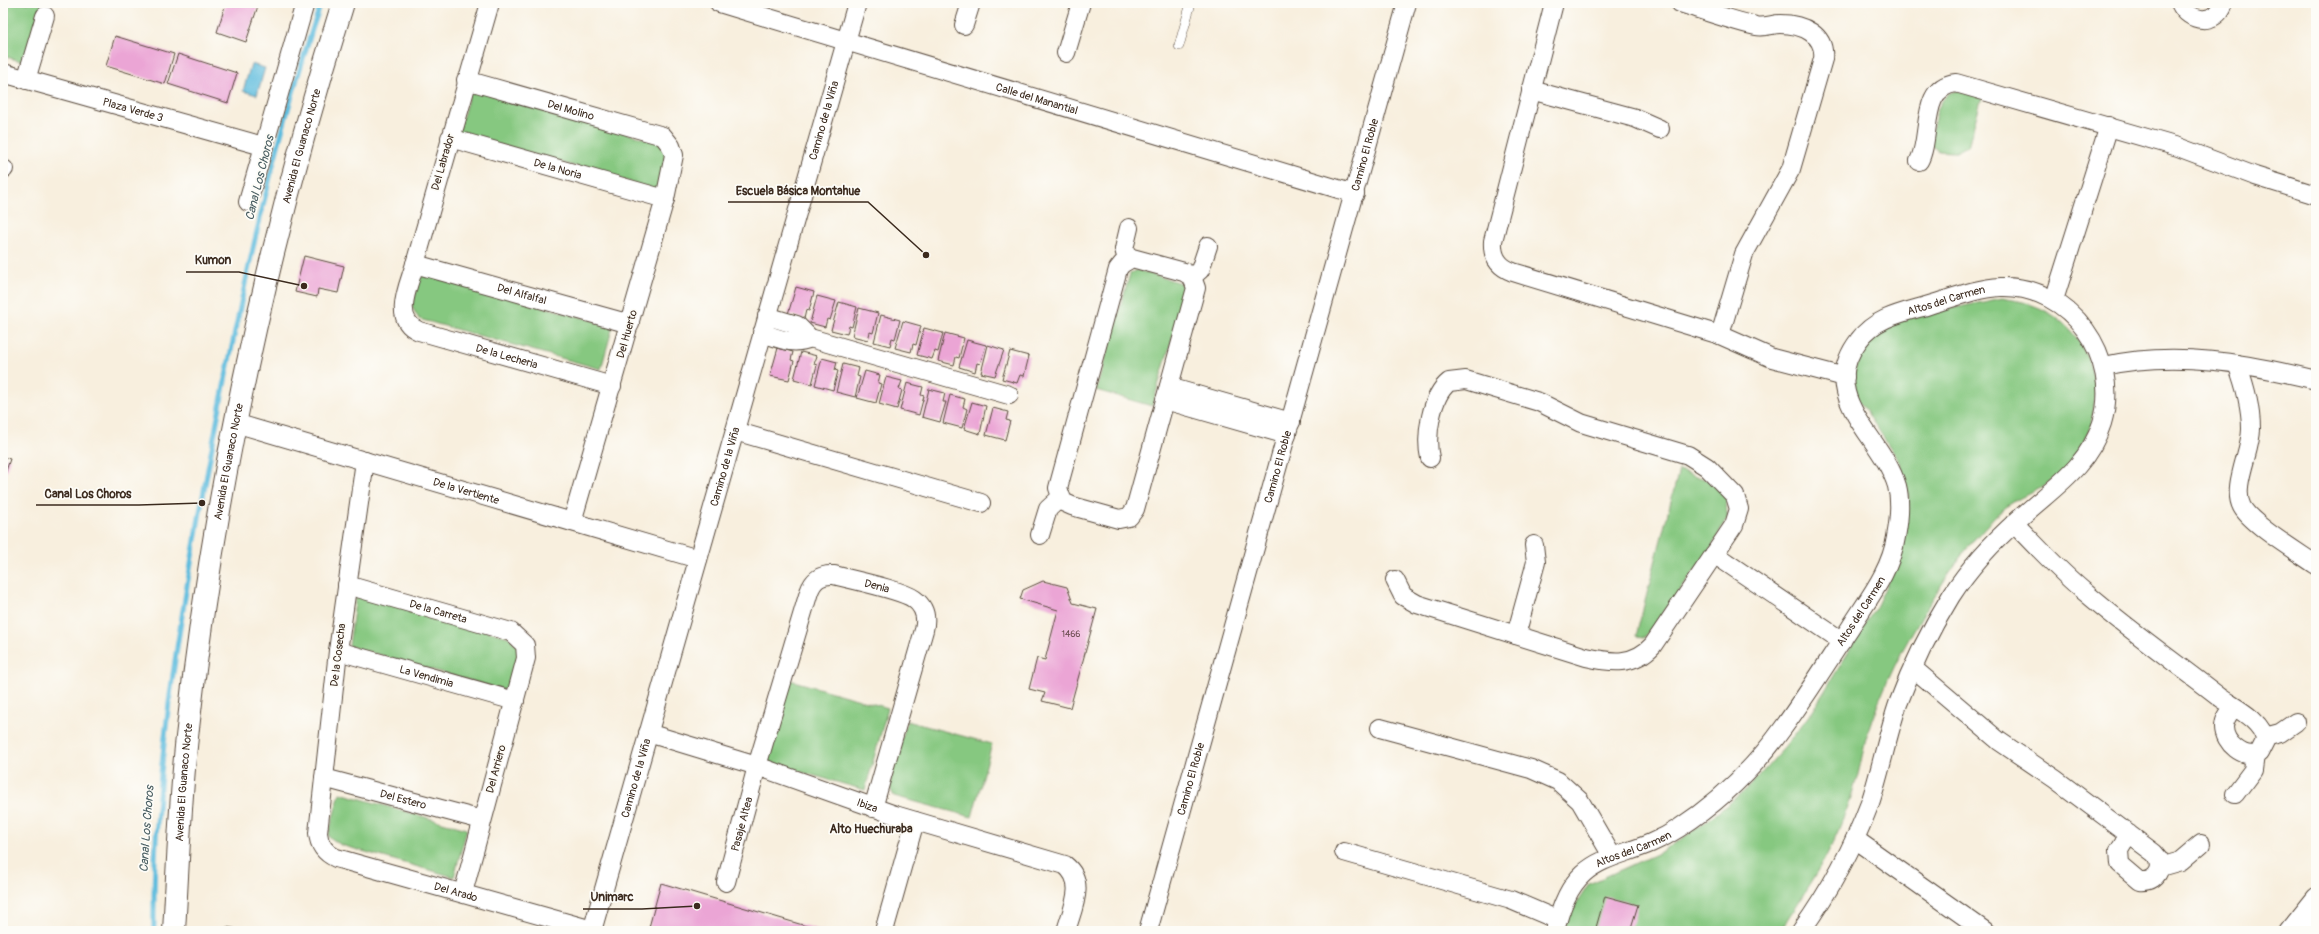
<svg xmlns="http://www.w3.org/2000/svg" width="2319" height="934" font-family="Pangolin,sans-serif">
<rect width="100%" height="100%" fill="#fdfcf7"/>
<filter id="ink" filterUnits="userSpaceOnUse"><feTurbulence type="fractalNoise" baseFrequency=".025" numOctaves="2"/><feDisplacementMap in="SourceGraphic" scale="8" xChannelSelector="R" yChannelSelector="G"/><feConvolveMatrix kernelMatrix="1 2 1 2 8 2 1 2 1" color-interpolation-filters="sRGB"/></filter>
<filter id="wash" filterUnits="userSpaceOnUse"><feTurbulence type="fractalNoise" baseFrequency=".012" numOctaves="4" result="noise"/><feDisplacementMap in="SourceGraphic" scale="16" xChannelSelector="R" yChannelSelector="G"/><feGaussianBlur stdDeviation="0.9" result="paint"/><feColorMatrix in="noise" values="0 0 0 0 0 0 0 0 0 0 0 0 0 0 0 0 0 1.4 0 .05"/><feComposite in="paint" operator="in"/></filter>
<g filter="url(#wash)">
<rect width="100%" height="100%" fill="#f8efde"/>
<!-- green -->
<g fill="#86c880" stroke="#60794f">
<polygon points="8,3 42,3 24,62 3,56 3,19"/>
<polygon points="471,89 661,143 668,153 658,190 458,133"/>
<path d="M1956,90L1982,97L1968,146L1954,152L1938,151L1930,144C1934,125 1935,97 1956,90Z"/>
<polygon points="1137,270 1181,283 1186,292 1152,406 1096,390 1130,274"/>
<polygon points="421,273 613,326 601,369 419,319 412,307"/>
<path d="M2002,298C2012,300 2023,301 2032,305C2079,321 2103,371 2092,418C2087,442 2070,469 2049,482C2036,492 2018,497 2005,508C1976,533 1952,567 1932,600C1905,642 1881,689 1866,738C1862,754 1860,771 1854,787C1850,802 1844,817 1838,831C1824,865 1802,896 1783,926L1777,931H1564L1570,913L1589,884L1665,850L1702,825L1742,793L1758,777L1785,747L1813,710L1877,605L1900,555L1909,497L1900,462L1857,398L1853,373L1867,340L1902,319Z"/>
<polygon points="1679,470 1710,481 1726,497 1727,517 1710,551 1645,637 1636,636"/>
<polygon points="356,595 509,637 518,646 519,654 510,692 349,646"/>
<polygon points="790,680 888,708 865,790 766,762"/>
<polygon points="907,721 992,744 972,817 894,796 889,786"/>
<polygon points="340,793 467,829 454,877 341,845 328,836"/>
</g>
<!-- water -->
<polygon fill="#60bdde" stroke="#4e747e" points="251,64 265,68 257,95 243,91"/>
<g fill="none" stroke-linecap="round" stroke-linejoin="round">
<!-- stream -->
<path stroke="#60bdde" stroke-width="5" d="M154,931C152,776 179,625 207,474C237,315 269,156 321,3"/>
</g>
<g id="blocks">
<!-- building -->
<g fill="#eba5d5">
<polygon points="226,3 259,3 246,42 217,32"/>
<polygon points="115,36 174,54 165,84 106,66"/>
<polygon points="178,54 237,73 228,103 168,84"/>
<polygon points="304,256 344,266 338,293 318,289 317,297 295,292"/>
<polygon points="796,287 814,292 809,311 806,310 804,319 788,314"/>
<polygon points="817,296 836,301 830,320 827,319 825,327 810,323"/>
<polygon points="839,302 857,307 852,327 849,326 847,334 831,330"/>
<polygon points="859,308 878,313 873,333 870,332 868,340 852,336"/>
<polygon points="881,315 900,320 895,339 892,338 890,346 874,342"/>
<polygon points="903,321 921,326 916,345 913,344 911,352 895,348"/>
<polygon points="924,328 943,333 938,352 935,351 932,359 917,355"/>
<polygon points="945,333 964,338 959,358 956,357 954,365 938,361"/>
<polygon points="967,340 986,345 980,364 977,363 975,372 959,367"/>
<polygon points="988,345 1004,350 995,376 981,373"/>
<polygon points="778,348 793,352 791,360 794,361 789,380 770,376"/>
<polygon points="1010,351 1029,356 1024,376 1020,375 1017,383 1002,379"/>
<polygon points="801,352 817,356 814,364 817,365 812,384 794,379"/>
<polygon points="822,358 837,362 835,370 838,371 833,390 815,385"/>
<polygon points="843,364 859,368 857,376 860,377 855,397 836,392"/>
<polygon points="865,371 880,375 878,383 881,384 876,403 857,398"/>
<polygon points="886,377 902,381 899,389 902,390 897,409 879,404"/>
<polygon points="907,383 923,387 921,395 924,396 919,415 900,410"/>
<polygon points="929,389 945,393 943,402 946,402 940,422 922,417"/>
<polygon points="950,395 965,399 963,407 967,409 962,428 943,423"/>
<polygon points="972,402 986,406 980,434 964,429"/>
<polygon points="993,408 1008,412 1006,420 1010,421 1005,440 986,435"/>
<polygon points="3,457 10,459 3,480"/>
<polygon points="1043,581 1067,587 1073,603 1097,609 1070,708 1042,701 1045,693 1029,689 1037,658 1045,660 1058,610 1020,599 1023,590"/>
<polygon points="661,883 823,931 703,931 696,929 695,931 648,931"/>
<polygon points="1605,896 1638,905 1630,931 1595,931"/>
<polygon points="226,927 245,930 244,931 226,931"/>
</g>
</g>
</g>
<g filter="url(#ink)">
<use href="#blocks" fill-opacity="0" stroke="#57483b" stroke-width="1"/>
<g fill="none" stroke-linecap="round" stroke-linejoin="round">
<defs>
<polyline id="lane" points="1179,46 1191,3"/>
<g id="street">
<path id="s1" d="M490,3L415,264C409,285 391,320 419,331L612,386"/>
<path id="s2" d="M719,3L1355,194"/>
<path d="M1554,3L1493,241C1492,257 1499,267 1513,272L1720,335L1772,358L1845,377"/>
<path d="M1680,3C1705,11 1730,20 1756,26C1765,28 1772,24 1780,24C1802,24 1826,34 1823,59L1791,169L1744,254L1720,335"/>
<path d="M2180,3C2189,23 2216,26 2224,3"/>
<polyline points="964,25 971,3"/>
<polyline points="1066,53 1081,3"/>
<path id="s3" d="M3,73L263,146"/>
<polyline points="26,80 45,16"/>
<path id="s4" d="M466,80L663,136L671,146L674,155L665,199L572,522"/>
<polyline points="1531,90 1635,118 1660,129"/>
<path id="s5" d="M450,138L665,199"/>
<path d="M1919,161C1932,137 1919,87 1956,83L2178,147L2255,176L2316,195"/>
<polyline points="3,169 4,169"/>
<polyline points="248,202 305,3"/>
<polygon points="1132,258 1184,272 1192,277 1196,288 1135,509 1129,517 1119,519 1072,506 1063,502 1058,488 1118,269 1122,264"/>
<polyline points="1127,260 1124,249 1129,228"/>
<path id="s6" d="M415,264L630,324"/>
<polyline points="1192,277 1200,270 1208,246"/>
<polyline points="2054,300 2109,126"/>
<polyline points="767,316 797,325 810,338 1009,395"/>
<path d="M762,333C778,338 794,346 810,338"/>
<path d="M2237,364C2245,385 2251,407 2251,429C2251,452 2231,487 2242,507C2252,525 2298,552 2316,565"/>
<path d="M2104,366C2176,350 2246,363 2316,380"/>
<polyline points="1169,387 1291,422"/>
<polyline points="1165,400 1287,435"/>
<path id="s7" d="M235,423L698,559"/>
<polyline points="735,431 981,503"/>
<path id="s8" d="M365,461L338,651L318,833C319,845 325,853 336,858L592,930"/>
<path d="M2014,523C2038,547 2060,572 2086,593C2129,630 2176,663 2221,698C2236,708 2264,722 2265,741L2259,753C2244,760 2224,743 2224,727C2224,719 2229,713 2234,707"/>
<polyline points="1040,535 1048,509 1060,498"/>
<polyline points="1714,554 1842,641"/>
<path d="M1395,580L1403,596L1417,604L1586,657C1612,663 1634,666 1653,645L1734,525L1739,509L1735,496L1707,467L1688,455L1581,423L1539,402L1466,380L1449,382C1431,396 1425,436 1430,458"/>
<path id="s9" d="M347,585L511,632L525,645L526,658L463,893"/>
<polyline points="1516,635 1536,562 1534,545"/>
<path id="s10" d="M338,651L515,701"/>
<path d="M1913,668L1999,741L2055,779L2154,853L2159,859L2160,867C2158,877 2150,882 2140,881L2120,864L2119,850L2129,834"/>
<polyline points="1380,728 1531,769 1558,781 1580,801 1612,856"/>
<path id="s11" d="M648,733L757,766L895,815L1065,865C1087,882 1072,909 1066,931"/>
<polyline points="2265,737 2280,733 2296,722"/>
<path id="s12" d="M324,778L482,820"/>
<polyline points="2235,794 2253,770 2255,755"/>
<polyline points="1855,839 1985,931"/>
<polyline points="1344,852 1511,900 1558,920"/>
<polyline points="2160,867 2181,861 2201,844"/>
<path id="s13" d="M726,882L757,766L809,592C813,580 821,574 834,575C852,580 902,590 914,599C925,607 927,618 924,630L873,808"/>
<polyline points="2302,915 2316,926"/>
<path id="s14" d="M592,931L857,3"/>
<polyline points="884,931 915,821"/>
<path id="s15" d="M1148,931L1407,3"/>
<path id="s16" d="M1555,931C1575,843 1620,867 1679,828C1719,802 1755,767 1783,728C1807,695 1828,661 1850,628C1868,599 1891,571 1896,537C1899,521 1901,502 1897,486C1882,435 1815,397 1859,340C1875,318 1901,313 1926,306C1950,299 1976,288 2001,287C2071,285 2122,358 2102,423C2088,468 2051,489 2019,519C1994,541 1969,568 1951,596C1930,630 1912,666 1898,704C1887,736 1881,770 1870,803C1853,848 1829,892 1801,931"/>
<polyline points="2289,931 2316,897"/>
</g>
<g id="secondary">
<path id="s17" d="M174,931C178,866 180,801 187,737C214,488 268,242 343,3"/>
</g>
</defs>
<!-- lane casing -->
<use href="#lane" stroke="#57483b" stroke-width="10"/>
<!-- street casing -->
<use href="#street" stroke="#57483b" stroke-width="20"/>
<!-- secondary casing -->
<use href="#secondary" stroke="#57483b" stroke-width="24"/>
<!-- lane -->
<use href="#lane" stroke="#fff" stroke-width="9"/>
<!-- street -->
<use href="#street" stroke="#fff" stroke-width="18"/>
<!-- secondary -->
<use href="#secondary" stroke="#fff" stroke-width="22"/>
</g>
</g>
<g text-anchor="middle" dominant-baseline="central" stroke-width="3.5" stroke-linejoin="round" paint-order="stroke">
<!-- number labels -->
<g font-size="9" fill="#67494c">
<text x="1071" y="634">1466</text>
</g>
<!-- street labels -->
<g font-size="11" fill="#3b2a1e" stroke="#fdfcf7">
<text stroke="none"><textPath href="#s2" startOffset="332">Calle del Manantial</textPath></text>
<text stroke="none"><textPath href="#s3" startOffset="135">Plaza Verde 3</textPath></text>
<text stroke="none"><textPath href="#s4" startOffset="109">Del Molino</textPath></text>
<text stroke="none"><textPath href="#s14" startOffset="843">Camino de la Viña</textPath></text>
<text stroke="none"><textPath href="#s17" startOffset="797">Avenida El Guanaco Norte</textPath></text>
<text stroke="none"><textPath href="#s15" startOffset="806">Camino El Roble</textPath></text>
<text transform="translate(443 162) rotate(-74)">Del Labrador</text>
<text stroke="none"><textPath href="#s5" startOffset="112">De la Noria</textPath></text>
<text stroke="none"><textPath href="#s6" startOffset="111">Del Alfalfal</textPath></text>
<text stroke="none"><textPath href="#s16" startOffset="852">Altos del Carmen</textPath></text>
<text transform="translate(627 334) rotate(-74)">Del Huerto</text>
<text stroke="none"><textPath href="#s1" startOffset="438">De la Lecheria</textPath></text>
<text stroke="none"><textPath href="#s17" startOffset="473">Avenida El Guanaco Norte</textPath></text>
<text stroke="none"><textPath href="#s14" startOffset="483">Camino de la Viña</textPath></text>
<text stroke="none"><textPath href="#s15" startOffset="482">Camino El Roble</textPath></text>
<text stroke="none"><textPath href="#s7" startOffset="241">De la Vertiente</textPath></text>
<text stroke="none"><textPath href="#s13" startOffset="379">Denia</textPath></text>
<text stroke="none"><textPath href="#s9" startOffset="95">De la Carreta</textPath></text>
<text stroke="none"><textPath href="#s16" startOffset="457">Altos del Carmen</textPath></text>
<text transform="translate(338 655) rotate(-83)">De la Cosecha</text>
<text stroke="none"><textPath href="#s10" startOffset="92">La Vendimia</textPath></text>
<text transform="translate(496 769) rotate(-75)">Del Arriero</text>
<text stroke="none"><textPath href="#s14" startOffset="159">Camino de la Viña</textPath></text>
<text stroke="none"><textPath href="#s15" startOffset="158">Camino El Roble</textPath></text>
<text stroke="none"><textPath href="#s17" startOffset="149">Avenida El Guanaco Norte</textPath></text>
<text stroke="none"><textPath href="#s12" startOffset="82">Del Estero</textPath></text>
<text stroke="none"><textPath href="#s11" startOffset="231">Ibiza</textPath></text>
<text stroke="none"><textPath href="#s13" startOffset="60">Pasaje Altea</textPath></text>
<text stroke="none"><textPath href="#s16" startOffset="121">Altos del Carmen</textPath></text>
<text stroke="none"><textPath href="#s8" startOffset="532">Del Arado</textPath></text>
</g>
<!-- water labels -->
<g font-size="12" font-style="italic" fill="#485d61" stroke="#fdfcf7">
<text transform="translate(260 178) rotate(-76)">Canal Los Choros</text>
<text transform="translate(147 829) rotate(-86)">Canal Los Choros</text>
</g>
<!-- neighbourhood labels -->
<g font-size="12" font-weight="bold" fill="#3b2a1e" stroke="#fdfcf7">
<text x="871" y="829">Alto Huechuraba</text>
</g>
</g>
<!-- callouts -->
<path fill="none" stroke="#3b2a1e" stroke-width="1.5" d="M926 255L868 202H728M304 286L239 272H186M202 503L139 505H36M697 906L642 909H583"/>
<g fill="#3b2a1e" stroke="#fdfcf7" stroke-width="1.5">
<circle cx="926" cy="255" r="4"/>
<circle cx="304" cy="286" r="4"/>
<circle cx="202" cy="503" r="4"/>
<circle cx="697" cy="906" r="4"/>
</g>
<g font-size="12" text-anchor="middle" font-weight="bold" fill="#3b2a1e" stroke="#fdfcf7" stroke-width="3.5" stroke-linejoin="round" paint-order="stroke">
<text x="798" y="195">Escuela Básica Montahue</text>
<text x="213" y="264">Kumon</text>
<text x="88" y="498">Canal Los Choros</text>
<text x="612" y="901">Unimarc</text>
</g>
<!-- margin -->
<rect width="2319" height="934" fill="none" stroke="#fdfcf7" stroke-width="16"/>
</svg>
